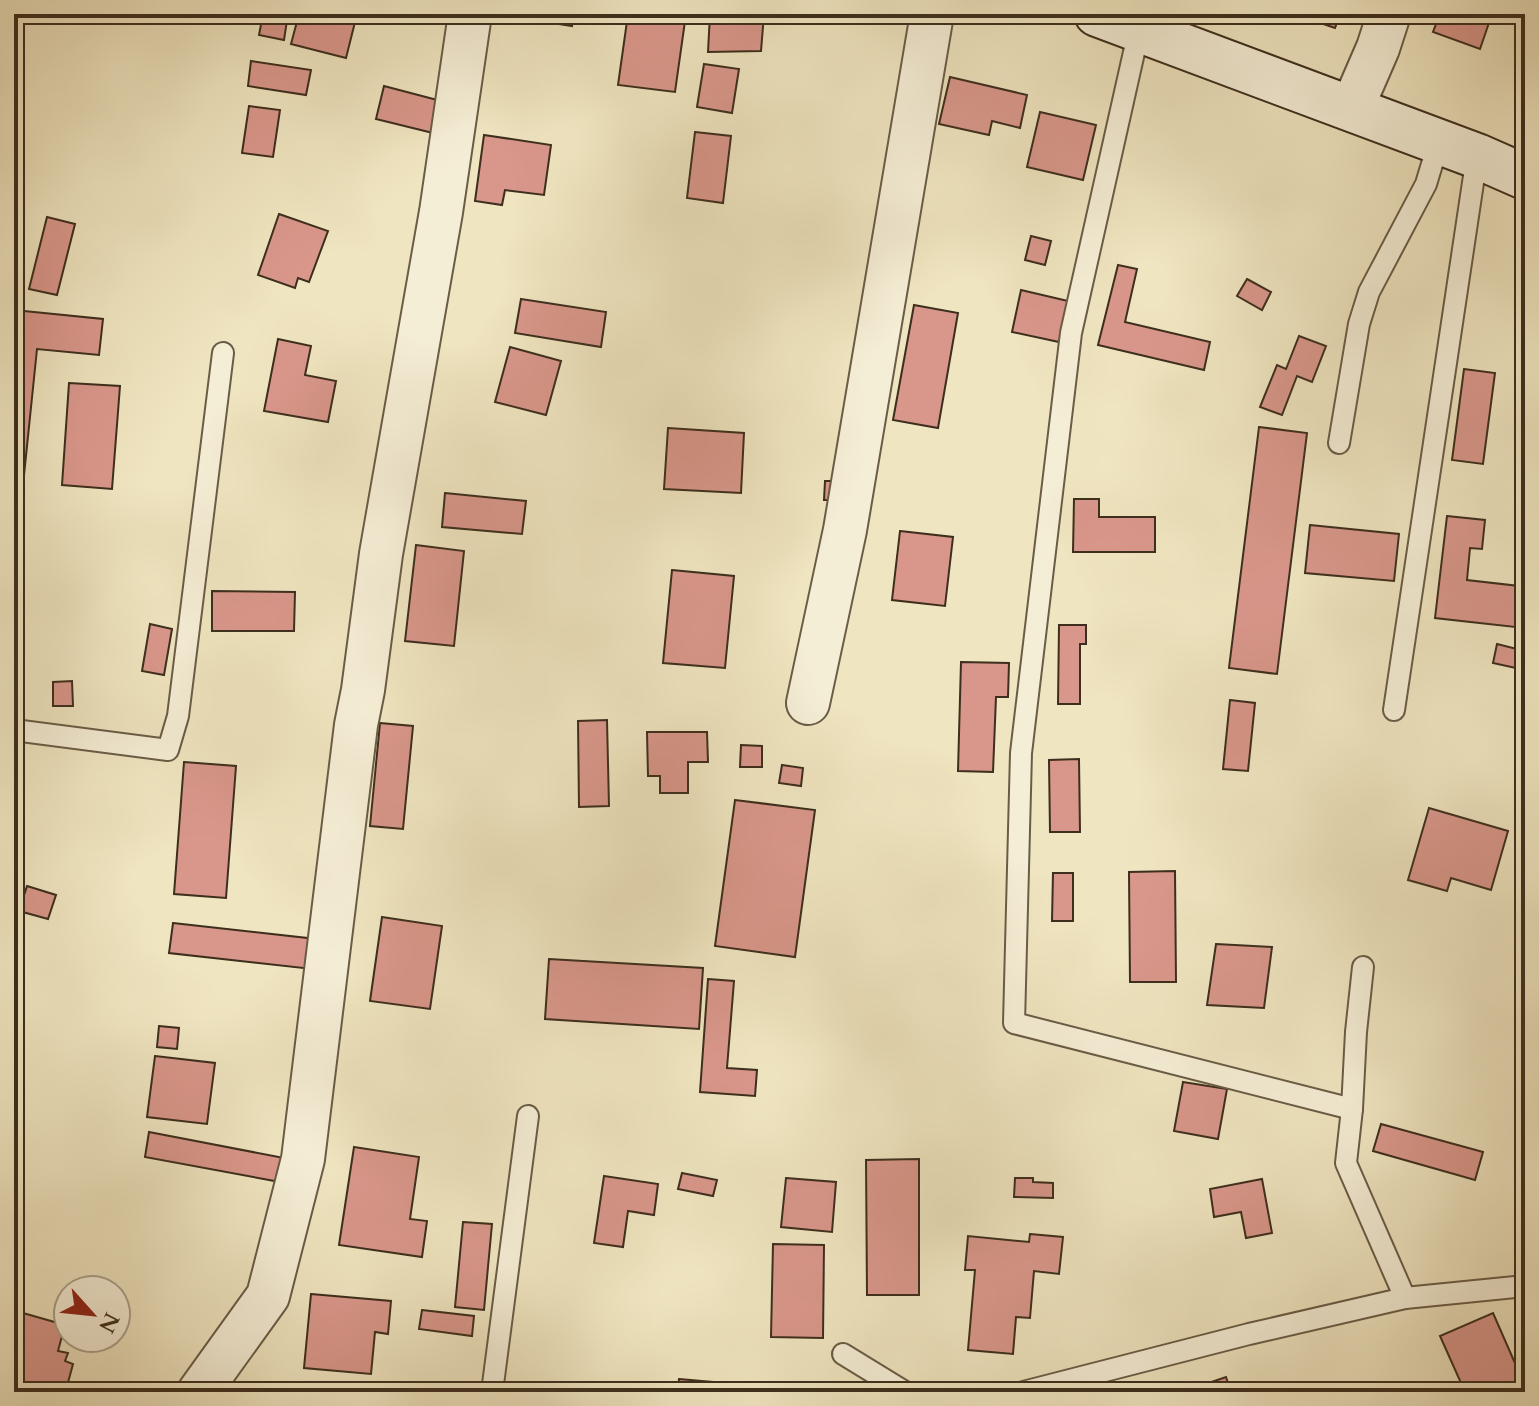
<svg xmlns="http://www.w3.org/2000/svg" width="1539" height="1406" font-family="Cardo,serif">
<rect width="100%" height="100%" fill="#efe5c0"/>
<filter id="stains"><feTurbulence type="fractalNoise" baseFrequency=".0025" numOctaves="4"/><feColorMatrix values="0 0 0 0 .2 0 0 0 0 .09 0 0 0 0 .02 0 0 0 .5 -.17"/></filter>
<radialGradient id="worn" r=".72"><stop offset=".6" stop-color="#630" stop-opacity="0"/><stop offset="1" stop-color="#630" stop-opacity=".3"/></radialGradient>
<!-- building -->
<g fill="#d9978b" stroke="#3d2e1d" stroke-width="2">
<polygon points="263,14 288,14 284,40 259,35"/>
<polygon points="299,14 357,14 346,58 291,44"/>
<polygon points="514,14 574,14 572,26 514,17"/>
<polygon points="628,14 686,14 675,92 618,85"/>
<polygon points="710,14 764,14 761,51 708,52"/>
<polygon points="1294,14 1340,14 1335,28"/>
<polygon points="1440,14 1455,20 1457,14 1492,14 1480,49 1433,32"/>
<polygon points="251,61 311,70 306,95 248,86"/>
<polygon points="704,64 739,69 732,113 697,107"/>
<polygon points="950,77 1027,95 1020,128 992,121 989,135 939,124"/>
<polygon points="384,86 441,101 433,133 376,119"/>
<polygon points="249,106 280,110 273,157 242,153"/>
<polygon points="1040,112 1096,125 1083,180 1027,167"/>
<polygon points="695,132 731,136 723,203 687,198"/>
<polygon points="484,135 551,145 544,195 505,190 502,205 475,201"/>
<polygon points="279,214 328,231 309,282 298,278 295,288 258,275"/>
<polygon points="47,217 75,224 57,295 29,289"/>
<polygon points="1031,236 1051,241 1045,265 1025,260"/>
<polygon points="1118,265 1137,269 1125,322 1210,342 1204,370 1098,345"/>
<polygon points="1247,279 1271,292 1262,310 1237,296"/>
<polygon points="1021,290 1068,301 1059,342 1012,332"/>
<polygon points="521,299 606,312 601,347 515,333"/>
<polygon points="914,305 958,313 938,428 893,420"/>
<polygon points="14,310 103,319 99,355 37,349 23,485 14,484"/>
<polygon points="1299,336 1326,346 1312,382 1297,376 1282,415 1260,407 1277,365 1286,369"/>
<polygon points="278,339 311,346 305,375 336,381 328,422 264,411"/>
<polygon points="510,347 561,361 546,415 495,402"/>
<polygon points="1464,369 1495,373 1483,464 1452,460"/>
<polygon points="69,383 120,386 112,489 62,485"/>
<polygon points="1259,427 1307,433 1277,674 1229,668"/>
<polygon points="668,428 744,433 741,493 664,489"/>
<polygon points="825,481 831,481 831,500 824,500"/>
<polygon points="445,493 526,501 522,534 442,527"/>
<polygon points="1074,499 1099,499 1099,517 1155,517 1155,552 1073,552"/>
<polygon points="1447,516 1485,520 1482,549 1470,548 1467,580 1519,586 1515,627 1435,618"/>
<polygon points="1310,525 1399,534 1394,581 1305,573"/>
<polygon points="900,531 953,537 945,606 892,600"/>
<polygon points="416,545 464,551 454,646 405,641"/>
<polygon points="672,570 734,576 725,668 663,663"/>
<polygon points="212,591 295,592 294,631 212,631"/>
<polygon points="150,624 172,629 164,675 142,671"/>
<polygon points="1059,625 1086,625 1086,644 1080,644 1080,704 1058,704"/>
<polygon points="1497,644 1525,651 1525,670 1493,663"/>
<polygon points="961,662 1009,663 1008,697 996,697 993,772 958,771"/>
<polygon points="72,681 73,706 53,706 53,682"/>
<polygon points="1230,700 1255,703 1248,771 1223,769"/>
<polygon points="607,720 609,806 579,807 578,721"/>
<polygon points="380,723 413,726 403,829 370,826"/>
<polygon points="647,732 707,732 708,762 688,762 688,793 660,793 660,776 648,776"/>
<polygon points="741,745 762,746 762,767 740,767"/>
<polygon points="1079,759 1080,832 1050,832 1049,760"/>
<polygon points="184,762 236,766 226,898 174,894"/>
<polygon points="782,765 803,768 801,786 779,783"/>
<polygon points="735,800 815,810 795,957 715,946"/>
<polygon points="1429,808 1508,831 1491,890 1451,878 1447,891 1408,880"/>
<polygon points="1175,871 1176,982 1130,982 1129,872"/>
<polygon points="1053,873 1073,873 1073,921 1052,921"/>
<polygon points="27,886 56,895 48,919 19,911"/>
<polygon points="382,917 442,926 430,1009 370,1001"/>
<polygon points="173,923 316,939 312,969 169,953"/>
<polygon points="1216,944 1272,947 1264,1008 1207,1005"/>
<polygon points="549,959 703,968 699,1029 545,1019"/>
<polygon points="708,979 734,981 727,1068 757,1070 755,1096 700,1092"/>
<polygon points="159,1026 179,1028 177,1049 157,1047"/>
<polygon points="155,1056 215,1063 207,1124 147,1117"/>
<polygon points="1183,1082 1227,1089 1218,1139 1174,1131"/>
<polygon points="1381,1124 1483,1152 1475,1180 1373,1151"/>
<polygon points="149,1132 284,1158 280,1182 145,1157"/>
<polygon points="354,1147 419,1157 410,1219 427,1221 422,1257 339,1245"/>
<polygon points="919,1159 919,1295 867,1295 866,1160"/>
<polygon points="682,1173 717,1180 713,1196 678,1189"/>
<polygon points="604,1176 658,1184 654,1215 628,1211 623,1247 594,1243"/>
<polygon points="786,1178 836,1182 832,1232 781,1227"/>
<polygon points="1015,1178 1033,1178 1033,1182 1053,1183 1053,1198 1014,1197"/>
<polygon points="1262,1179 1272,1233 1246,1238 1241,1212 1214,1217 1210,1189"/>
<polygon points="463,1222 492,1224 484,1310 455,1307"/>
<polygon points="1030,1234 1063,1237 1059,1274 1034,1271 1030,1318 1016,1317 1013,1354 968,1350 975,1270 965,1270 968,1236 1029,1242"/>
<polygon points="773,1244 824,1245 823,1338 771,1337"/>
<polygon points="311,1294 391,1301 388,1334 375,1332 371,1374 304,1368"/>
<polygon points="422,1310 474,1316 472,1336 419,1329"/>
<polygon points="23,1313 65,1325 58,1351 68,1353 65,1361 73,1364 66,1390 56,1387 55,1392 30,1392 14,1388 14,1343"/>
<polygon points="1493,1313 1525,1386 1525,1392 1465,1392 1440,1336"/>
<polygon points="1226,1377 1231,1392 1182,1392"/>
<polygon points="679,1379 724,1383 724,1392 678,1392"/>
</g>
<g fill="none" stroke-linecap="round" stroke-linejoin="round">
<defs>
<g id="service">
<polyline points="1139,30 1071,333 1021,753 1014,1023 1352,1109"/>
<polyline points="1339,443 1359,324 1369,292 1426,184 1439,141"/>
<polyline points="1394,710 1477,156"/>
<polyline points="14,730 168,750 178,716 223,353"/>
<polyline points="1363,967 1356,1032 1352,1109 1346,1163 1405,1298"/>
<polyline points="843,1354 905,1392"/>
<polyline points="492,1392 528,1116"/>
<polyline points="1023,1392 1249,1334 1405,1298 1525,1286"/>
</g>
<g id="minor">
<polyline points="1352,108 1378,48 1389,14"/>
<polyline points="808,703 845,530 932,14"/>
<polyline points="199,1392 268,1296 303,1159 356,725 363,690 381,554 441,212 470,14"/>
</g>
<polyline id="secondary" points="1097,14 1477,156 1525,177"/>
</defs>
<!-- service casing -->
<use href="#service" stroke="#6a5c46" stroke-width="24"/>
<!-- minor casing -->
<use href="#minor" stroke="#6a5c46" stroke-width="46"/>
<!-- secondary casing -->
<use href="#secondary" stroke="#3d2e1d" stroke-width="48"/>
<!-- service -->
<use href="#service" stroke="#f5eed6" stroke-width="20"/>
<!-- minor -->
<use href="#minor" stroke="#f5eed6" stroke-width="42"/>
<!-- secondary -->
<use href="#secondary" stroke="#f5eed6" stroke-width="44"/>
</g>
<!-- margin -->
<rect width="1539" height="1406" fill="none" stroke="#efe5c0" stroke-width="48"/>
<rect x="16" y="16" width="1507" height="1374" fill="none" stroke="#3d2e1d" stroke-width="4"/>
<rect x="24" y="24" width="1491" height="1358" fill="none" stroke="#3d2e1d" stroke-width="2"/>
<!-- north arrow -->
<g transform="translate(92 1314) rotate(117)"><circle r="38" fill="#f5eed6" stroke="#aba18c" stroke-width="2"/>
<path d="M0-6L14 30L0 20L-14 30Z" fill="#8f2418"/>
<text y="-12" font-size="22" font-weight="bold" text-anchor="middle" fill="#3d2e1d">N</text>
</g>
<rect width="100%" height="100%" filter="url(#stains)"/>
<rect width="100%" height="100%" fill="url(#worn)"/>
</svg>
